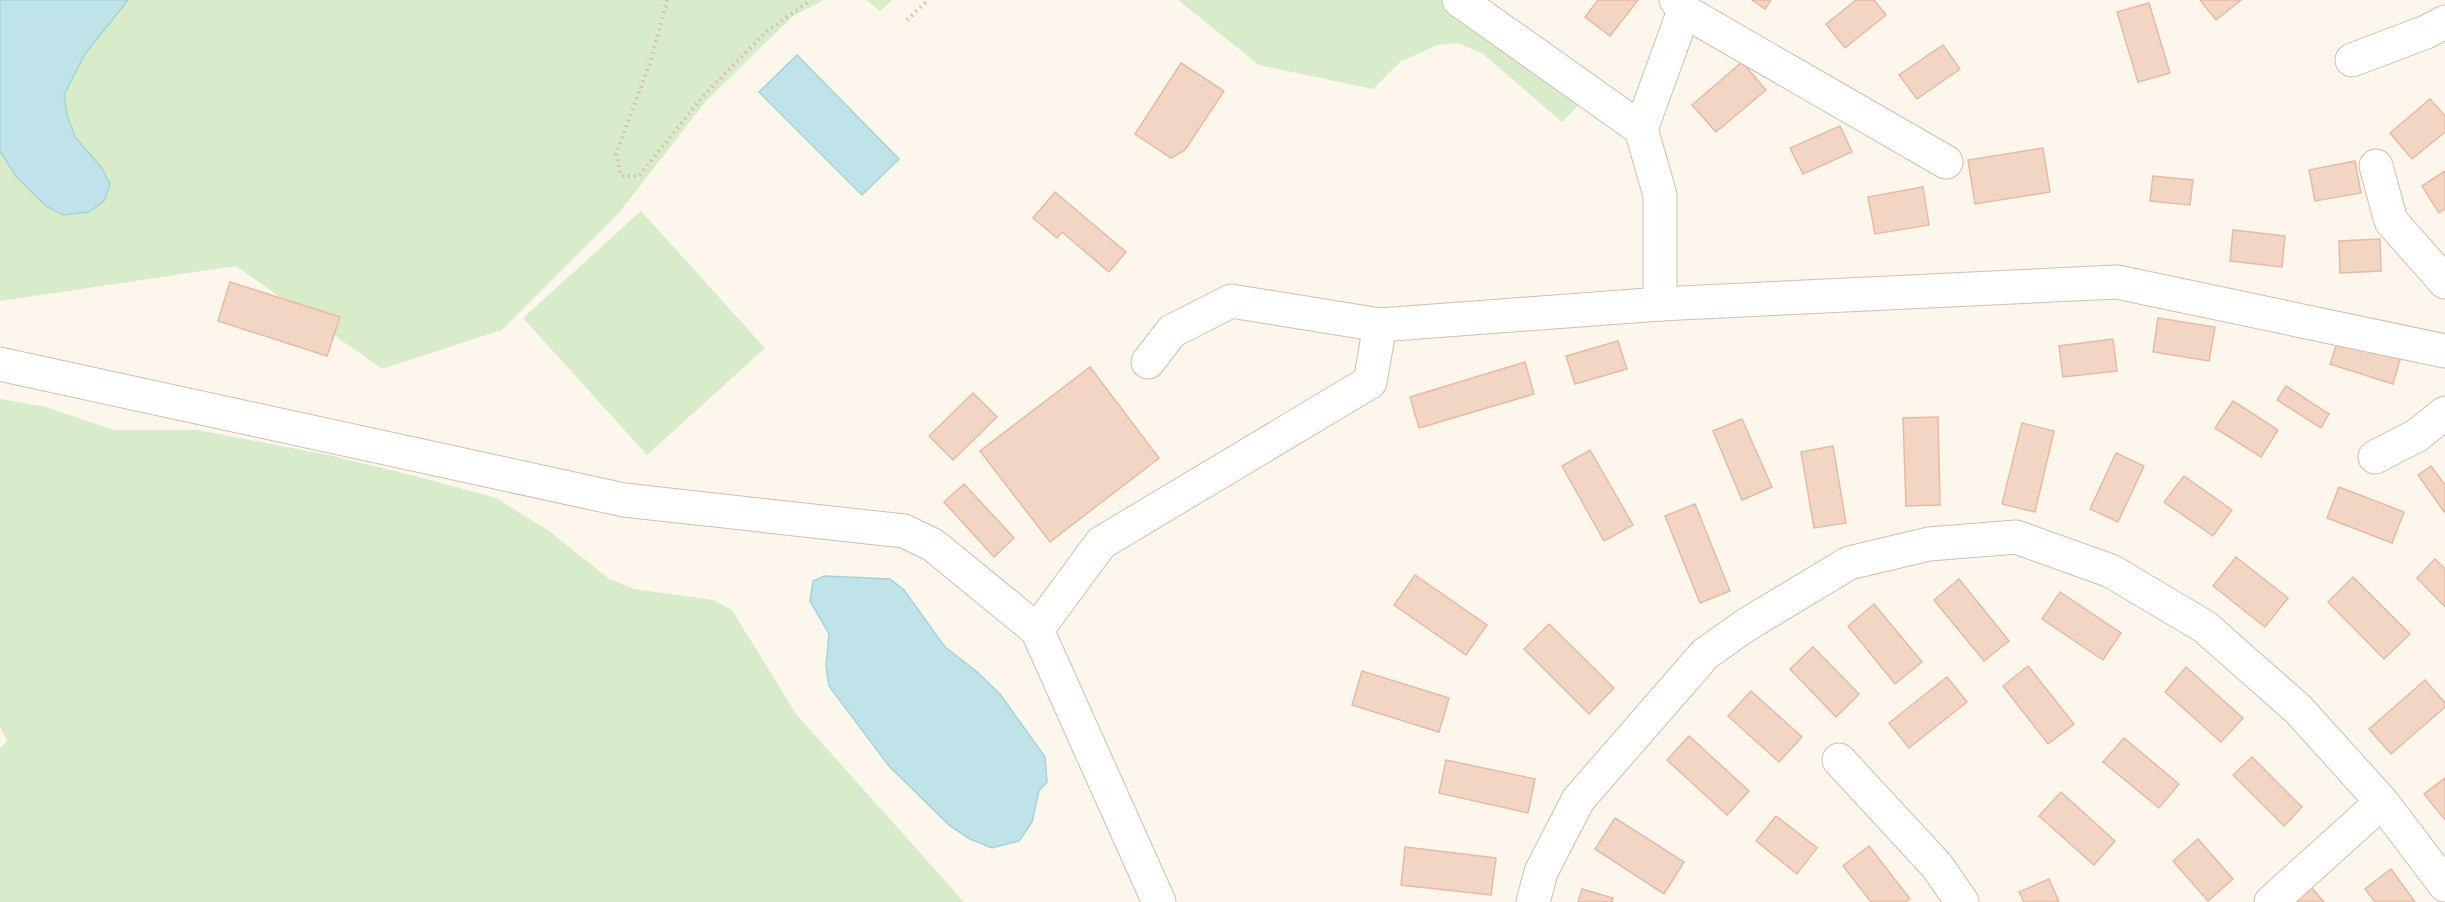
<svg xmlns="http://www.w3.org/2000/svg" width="2445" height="902" font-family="'Nunito Sans',sans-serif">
<rect width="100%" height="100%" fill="#fdf6ec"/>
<!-- green -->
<g fill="#d8ecc9">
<polygon points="0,0 824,0 793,16 706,101 618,214 502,330 382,369 236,266 0,301"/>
<polygon points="866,0 893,0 880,11"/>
<polygon points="1178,0 1459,0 1592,92 1562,122 1482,53 1457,43 1437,45 1400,62 1373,89 1259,65"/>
<polygon points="641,211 765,348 647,455 523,318"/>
<polygon points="0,399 46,407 114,430 198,430 333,456 419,477 496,498 549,531 608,578 634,589 713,600 732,610 796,714 964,902 0,902 0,748 7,741 0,727"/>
</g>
<!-- water -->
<g fill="#bfe3e8" stroke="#a5d3da" stroke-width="1.5">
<polygon points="0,0 128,0 85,54 64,95 67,114 75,137 101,167 110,184 104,201 89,212 63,215 46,206 15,175 0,151"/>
<polygon points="797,55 899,159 862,195 759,92"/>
<polygon points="824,576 890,579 904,590 945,647 976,671 1000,694 1045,757 1047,782 1039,791 1032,822 1019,841 992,848 970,839 950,826 889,766 829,686 826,666 829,634 810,601 813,581"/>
</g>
<!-- building -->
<g fill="#f3d5c3" stroke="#e6bba3" stroke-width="1.5">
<polygon points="1598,0 1638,0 1610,36 1585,17"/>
<polygon points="1752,0 1771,0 1765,9"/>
<polygon points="1856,0 1874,0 1886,15 1845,48 1826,24"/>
<polygon points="2200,0 2241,0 2216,20"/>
<polygon points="2149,3 2170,73 2138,82 2117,12"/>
<polygon points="1943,45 1960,69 1917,99 1899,75"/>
<polygon points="1742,62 1766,90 1716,132 1692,105"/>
<polygon points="1181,63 1224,91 1185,150 1171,158 1135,134"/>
<polygon points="2430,99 2445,116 2445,132 2412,159 2390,133"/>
<polygon points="1840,126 1852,152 1803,174 1790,148"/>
<polygon points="2043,148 2050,192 1975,204 1968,160"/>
<polygon points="2355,161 2361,193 2315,201 2309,170"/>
<polygon points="2445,171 2445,209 2439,213 2422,186"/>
<polygon points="2153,176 2193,180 2190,205 2150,201"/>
<polygon points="1923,187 1929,225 1875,234 1868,197"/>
<polygon points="1055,192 1126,252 1109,272 1062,232 1057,238 1033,218"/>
<polygon points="2233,230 2285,236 2282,267 2230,261"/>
<polygon points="2380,239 2381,271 2340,273 2339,241"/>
<polygon points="230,282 340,317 327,356 218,321"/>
<polygon points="2158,318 2215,327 2209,361 2153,352"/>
<polygon points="2339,337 2401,356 2393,384 2330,364"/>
<polygon points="2113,339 2117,371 2063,377 2059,346"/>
<polygon points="1618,341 1627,369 1575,384 1566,356"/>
<polygon points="1525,362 1534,394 1419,428 1410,397"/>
<polygon points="1090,367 1159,458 1050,542 980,451"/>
<polygon points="2286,386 2329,414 2321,428 2277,400"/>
<polygon points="973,393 997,417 953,460 929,436"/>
<polygon points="2233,401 2278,430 2261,457 2215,428"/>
<polygon points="1938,417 1940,505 1906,506 1903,418"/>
<polygon points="1742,419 1772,487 1742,500 1713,431"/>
<polygon points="2022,423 2054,431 2035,512 2002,504"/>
<polygon points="1833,446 1846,523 1814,528 1801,452"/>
<polygon points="1590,450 1633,525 1604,541 1562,466"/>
<polygon points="2116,453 2144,466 2118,522 2090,509"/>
<polygon points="2431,466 2445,485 2445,513 2418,475"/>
<polygon points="2184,476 2232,510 2213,536 2164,502"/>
<polygon points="964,484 1014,538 994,557 944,502"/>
<polygon points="2339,487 2404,512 2392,543 2327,518"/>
<polygon points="1695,504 1730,591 1700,603 1665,516"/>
<polygon points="2236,557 2288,598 2265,627 2213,586"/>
<polygon points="2435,559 2445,569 2445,607 2417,578"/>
<polygon points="1415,575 1487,625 1466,655 1394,605"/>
<polygon points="2353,577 2410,634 2384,659 2328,602"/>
<polygon points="1959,579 2009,641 1984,661 1934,600"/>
<polygon points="2060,592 2121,633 2103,660 2042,619"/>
<polygon points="1874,604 1922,662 1895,684 1848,626"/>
<polygon points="1549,624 1614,688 1589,714 1524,649"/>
<polygon points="1813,647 1859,694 1836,717 1790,669"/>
<polygon points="2028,666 2074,724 2048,744 2003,686"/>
<polygon points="2186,667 2243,718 2221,742 2165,692"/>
<polygon points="1362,671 1449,698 1439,732 1352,705"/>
<polygon points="1947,677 1967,702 1909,748 1889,723"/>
<polygon points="2425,680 2445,703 2445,707 2391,754 2369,729"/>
<polygon points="1751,691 1802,737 1779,762 1728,716"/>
<polygon points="1689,736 1749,791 1727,815 1667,760"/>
<polygon points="2124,738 2179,784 2159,808 2103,762"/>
<polygon points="2252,757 2302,807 2284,826 2233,775"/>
<polygon points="1446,760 1535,779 1528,813 1439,793"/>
<polygon points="2445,778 2445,818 2444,819 2424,794"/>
<polygon points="2061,792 2115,841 2094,865 2039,816"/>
<polygon points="1776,816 1817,848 1797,874 1756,841"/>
<polygon points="1615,818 1684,862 1664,894 1595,849"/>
<polygon points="2198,839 2233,879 2208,901 2173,861"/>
<polygon points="1869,846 1910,899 1905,902 1871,902 1843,866"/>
<polygon points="1405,847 1496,858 1491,895 1401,885"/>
<polygon points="2391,869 2415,902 2375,902 2365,889"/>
<polygon points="2049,879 2059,902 2024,902 2019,892"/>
<polygon points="2312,888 2324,902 2295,902"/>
<polygon points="1582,889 1613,898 1612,902 1578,902"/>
</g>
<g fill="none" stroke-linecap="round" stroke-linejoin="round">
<defs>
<g id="minor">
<polyline points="1459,0 1641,129 1660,195 1660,304"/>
<polyline points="1684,11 1946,162"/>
<polyline points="2352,60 2426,32 2445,22"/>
<polyline points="1641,129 1684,11 1676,0"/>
<polyline points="2376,166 2391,221 2445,282"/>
<polyline points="1148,362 1172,331 1231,301 1380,325 1660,304 2117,282 2445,351"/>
<polyline points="0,364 624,500 904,531 933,545 1037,630"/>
<polyline points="2375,457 2416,436 2445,413"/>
<polyline points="1839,760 1937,866 1962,902"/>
<polyline points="1159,902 1037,630 1101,543 1370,382 1380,325"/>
<polyline points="1533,902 1541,872 1578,800 1705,654 1746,625 1849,563 1929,544 2016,537 2111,571 2205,627 2298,709 2382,802 2445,885"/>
<polyline points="2271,902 2382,802"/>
</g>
</defs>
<!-- minor casing -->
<use href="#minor" stroke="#d1beb0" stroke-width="35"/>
<!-- path -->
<g stroke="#d9b8a5" stroke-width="4" stroke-dasharray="1.5 4.5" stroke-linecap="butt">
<polyline points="667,0 651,60 616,154 621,176 639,176 704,95 767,31 811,0"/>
<polyline points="907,20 928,0"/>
</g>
<!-- minor -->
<use href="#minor" stroke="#fff" stroke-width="33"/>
</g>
</svg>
